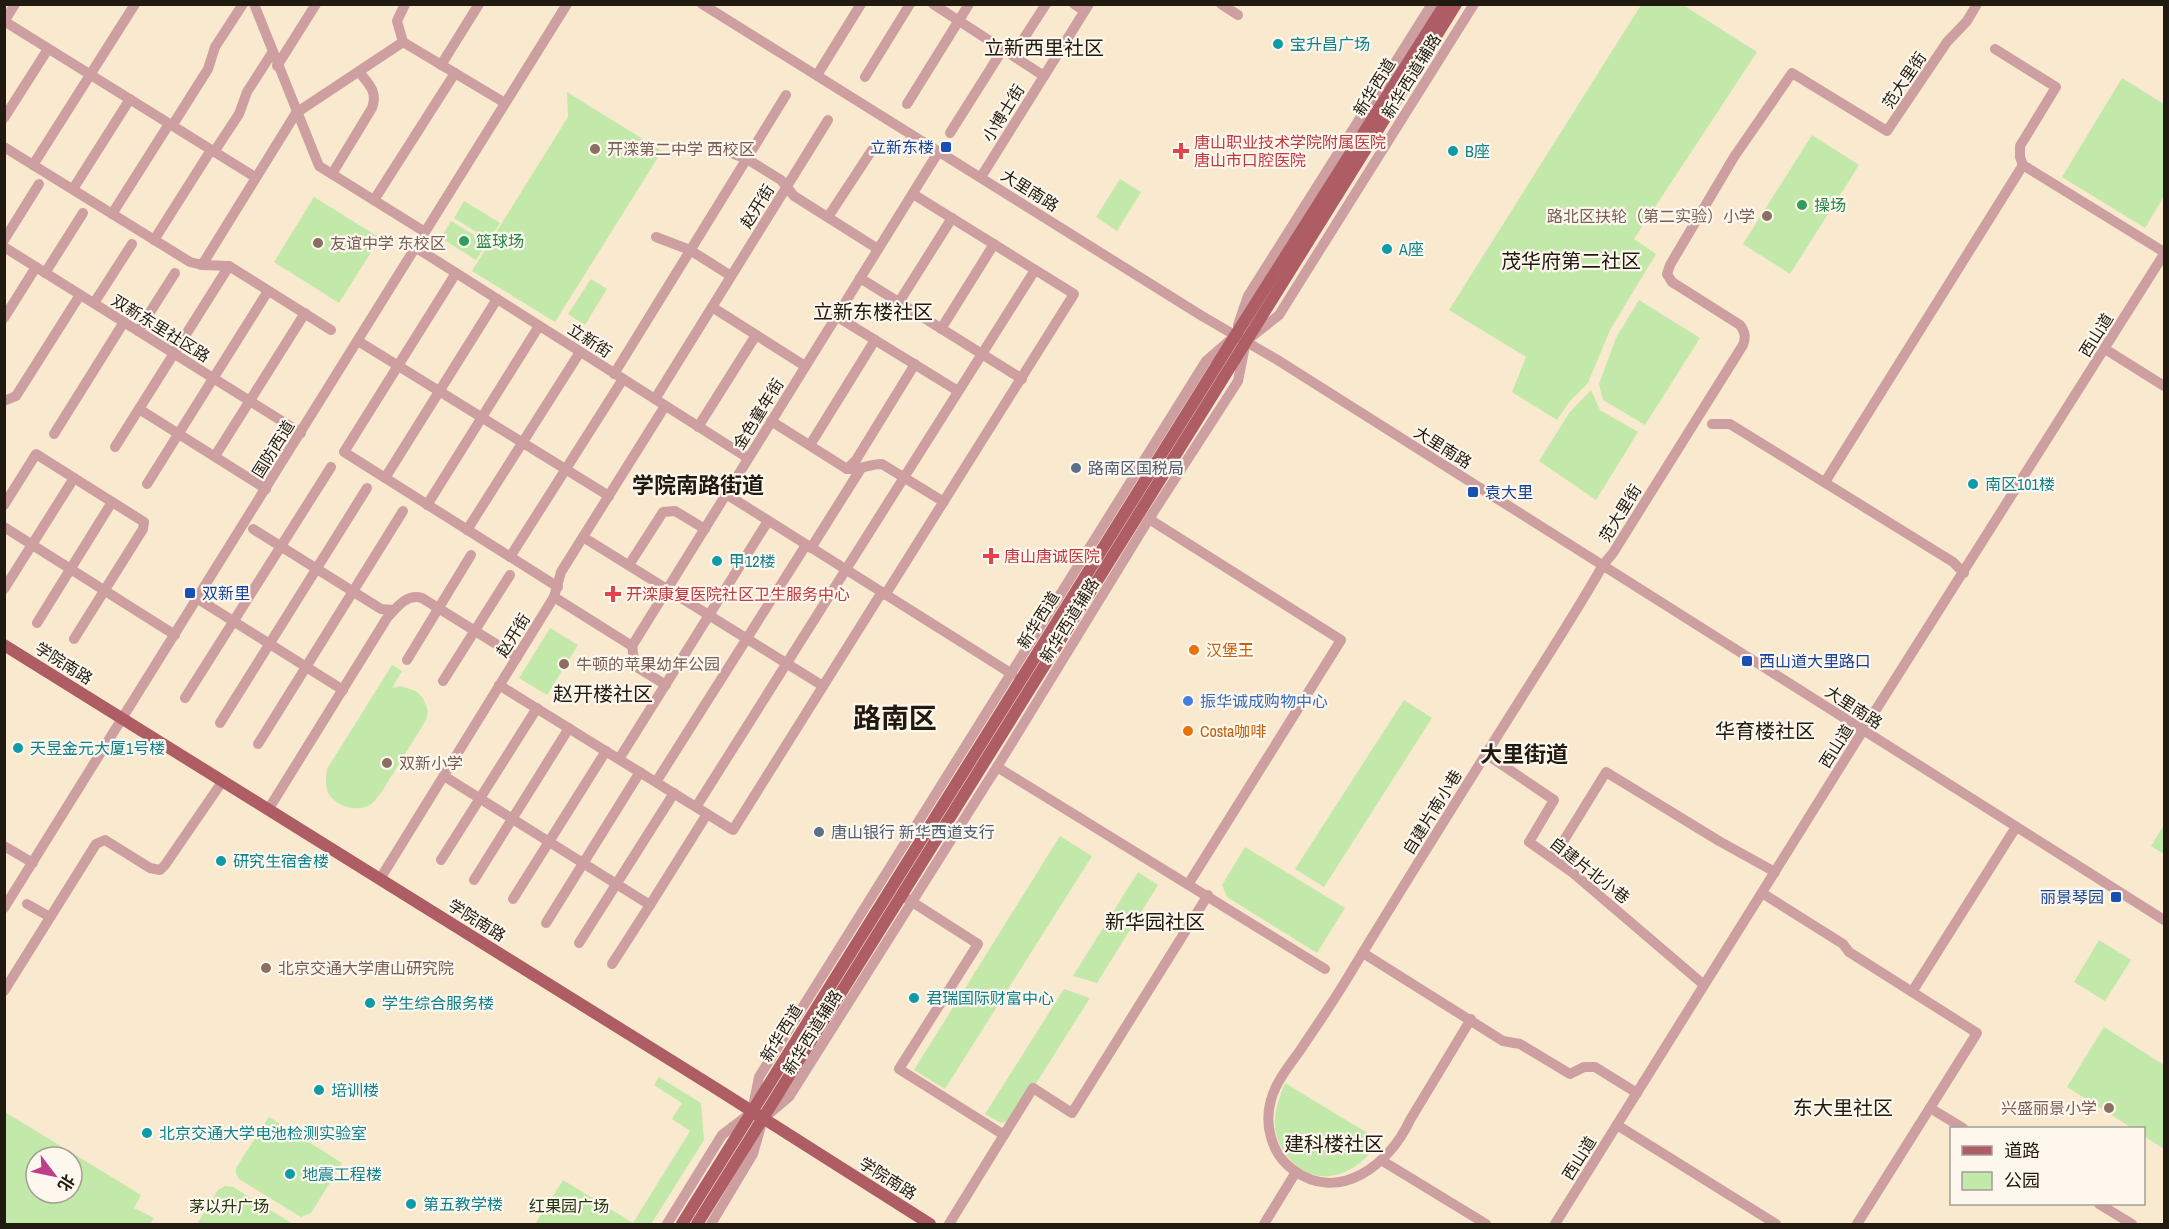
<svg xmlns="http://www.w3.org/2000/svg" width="2169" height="1229" font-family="'Archivo Narrow','Noto Sans SC',sans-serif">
<rect width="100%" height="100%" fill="#f9e9cf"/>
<!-- green -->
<g fill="#c2e9a9" fill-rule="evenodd">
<polygon points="1641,5 1683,5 1757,52 1634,239 1656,254 1610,330 1588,383 1570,401 1557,420 1512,392 1526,357 1449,310"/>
<polygon points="2122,78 2164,104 2164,196 2145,228 2062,177"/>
<polygon points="567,92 662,151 555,322 472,271 568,117"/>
<polygon points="1812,135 1859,165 1790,274 1743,244"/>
<polygon points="1120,179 1141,192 1117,231 1096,217"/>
<polygon points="314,197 380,238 339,303 274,262"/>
<polygon points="464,201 500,223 489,240 454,218"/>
<polygon points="451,221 487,243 476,260 441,238"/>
<polygon points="591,279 607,289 585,325 568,314"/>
<polygon points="1639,300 1700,338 1645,425 1603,400 1599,384 1616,338"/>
<polygon points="1591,390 1600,410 1638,432 1596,500 1539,461 1569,413"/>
<polygon points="550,628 578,645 547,695 519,678"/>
<path d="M392,665L402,671L392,688L400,686L416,691L423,698L428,711L426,720L381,793C378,796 375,801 371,804C359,813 336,807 328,793C325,785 326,776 327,769Z"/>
<polygon points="1404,700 1432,718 1324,887 1295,869"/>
<polygon points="2164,825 2164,854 2151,846"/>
<polygon points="1060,836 1092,856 945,1089 914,1070"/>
<polygon points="1245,847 1345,908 1317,953 1227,897 1222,885"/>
<polygon points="1138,872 1158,885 1097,983 1073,976"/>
<polygon points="2099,940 2131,960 2105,1001 2074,982"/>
<polygon points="1064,989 1090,998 1013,1120 1001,1123 985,1114"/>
<polygon points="2104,1027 2164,1065 2164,1149 2144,1136 2144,1128 2132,1128 2067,1087"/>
<polygon points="659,1077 701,1103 704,1140 651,1224 535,1224 563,1180 633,1223 690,1131 672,1119 682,1103 654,1085"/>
<path d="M1285,1083L1379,1140C1359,1175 1317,1192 1288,1157C1282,1150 1276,1138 1275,1128C1273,1114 1280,1096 1285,1083Z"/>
<path d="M5,1112L141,1195L134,1208L154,1218L150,1224H5ZM36,1157H72V1193H36Z"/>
<polygon points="269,1117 342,1163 311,1213 301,1217 239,1179 236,1174 236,1168"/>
<polygon points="225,1186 233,1187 293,1224 197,1224 218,1190"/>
</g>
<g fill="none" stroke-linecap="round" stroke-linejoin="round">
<!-- minor -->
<g stroke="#ce9fa1" stroke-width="10">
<polyline points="254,4 319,166 425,232"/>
<polyline points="702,4 1202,316 1276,359 2164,920"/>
<polyline points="933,4 1044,76"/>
<polyline points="1074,4 1084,11"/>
<polyline points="1221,4 1238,15"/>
<polyline points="4,21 255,177"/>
<polyline points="4,22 15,4"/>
<polyline points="403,42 397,21 405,4"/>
<polyline points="1995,49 2056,87 2020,146 2020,157 2023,165 2164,252"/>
<polyline points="1013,55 1046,4"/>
<polyline points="441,65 479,4"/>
<polyline points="277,66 316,4"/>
<polyline points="817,75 861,4"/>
<polyline points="865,77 910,4"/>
<polyline points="907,104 969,4"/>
<polyline points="4,118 48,49"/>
<polyline points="172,126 208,69 215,47 243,4"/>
<polyline points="950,133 1003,49"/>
<polyline points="713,146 747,159 781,180 794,196 878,249"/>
<polyline points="4,147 190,262 202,265 296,113 403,42 505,103"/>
<polyline points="214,152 239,114 247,92 272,53"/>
<polyline points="33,165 135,4"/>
<path d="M332,174L372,108C378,92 369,84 359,72"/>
<polyline points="981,177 1089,4"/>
<polyline points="73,189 130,99"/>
<polyline points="374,200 455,73"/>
<polyline points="112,214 169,124"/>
<polyline points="828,217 872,150"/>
<polyline points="656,237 690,250 731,276"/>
<polyline points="4,240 39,184"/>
<polyline points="154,240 211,150"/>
<polyline points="4,247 301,433"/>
<polyline points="415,247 748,458"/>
<polyline points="202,265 229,266 331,330"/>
<polyline points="45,273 83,213"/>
<polyline points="456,273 344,452 558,587"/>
<polyline points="860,278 1022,379"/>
<polyline points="899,302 952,218"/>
<polyline points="94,303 132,244"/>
<polyline points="712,307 805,366"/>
<polyline points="836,316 958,391"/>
<polyline points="4,318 36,267"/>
<polyline points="1238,325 1248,296 1432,4"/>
<polyline points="941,329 994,244"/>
<polyline points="138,331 175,273"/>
<polyline points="358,341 609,496"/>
<polyline points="2105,349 2164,386"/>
<polyline points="614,374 786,95"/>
<polyline points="655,399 828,120"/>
<polyline points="4,401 16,396 80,295"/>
<polyline points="139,409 266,489"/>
<path d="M771,421L847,469C860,470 869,464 882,464L944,502"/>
<polyline points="1712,424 1730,424 1953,562 1964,573"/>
<polyline points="698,427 756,335"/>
<polyline points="54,434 124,322"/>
<polyline points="810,445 875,340"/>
<polyline points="115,447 229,266"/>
<polyline points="215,456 305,313"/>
<polyline points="847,469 856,460 915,364"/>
<polyline points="385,478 497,299"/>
<polyline points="1825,482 2023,165"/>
<polyline points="147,484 268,291"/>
<polyline points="726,494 1012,674"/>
<polyline points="4,505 36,454 144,522 143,529 74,639"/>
<polyline points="427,505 539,326"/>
<polyline points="1149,519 1341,640 1189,883"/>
<polyline points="4,527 175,635"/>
<polyline points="253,529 381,609 394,610"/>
<polyline points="467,530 580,352"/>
<polyline points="583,537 823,686"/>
<polyline points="811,548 860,470"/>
<polyline points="510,557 623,379"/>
<polyline points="629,565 663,512 675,511 705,529"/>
<polyline points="4,589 74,478"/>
<polyline points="885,595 1074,294 913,194"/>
<polyline points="554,597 632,646 939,151"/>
<polyline points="198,599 343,690"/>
<polyline points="37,623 112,502"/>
<polyline points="632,646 635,666 666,685"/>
<polyline points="407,660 471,555"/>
<polyline points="443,681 510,575"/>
<polyline points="499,685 733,830 882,592"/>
<polyline points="185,698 331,467"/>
<polyline points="220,723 367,488"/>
<polyline points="258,744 403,511"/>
<polyline points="1486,754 1554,800 1529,842 1573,873 1704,985"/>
<polyline points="619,759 768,521"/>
<polyline points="997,767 1325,969"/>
<polyline points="444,776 650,905 707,814"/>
<polyline points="656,782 806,545"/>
<polyline points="696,807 1035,270"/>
<path d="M268,810L387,618C396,608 407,593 422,598L517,657"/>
<polyline points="4,846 33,863"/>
<polyline points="1553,858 1606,772 1719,841 1775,872"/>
<polyline points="441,860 537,708"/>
<polyline points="380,879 554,597 561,572 665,406"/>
<polyline points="474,880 569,728"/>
<polyline points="1762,893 1843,944 1849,952 1977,1033 1857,1224"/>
<polyline points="906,898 978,944 899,1069 1004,1135"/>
<polyline points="513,899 606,751"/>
<polyline points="27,904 50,917"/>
<polyline points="4,908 567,4"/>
<polyline points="546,923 640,772"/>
<polyline points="579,943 674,793"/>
<polyline points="1363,953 1503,1041 1520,1044 1570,1074 1584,1067 1595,1067 1637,1093"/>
<polyline points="612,964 650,905"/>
<polyline points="4,991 96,844 105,840 150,868 160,870 165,865 222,782"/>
<polyline points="1912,992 2016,827"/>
<path d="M1471,1019L1410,1120C1390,1164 1339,1205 1292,1169C1271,1153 1264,1124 1271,1100C1276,1081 1290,1065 1301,1049C1317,1025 1333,1002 1348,977C1404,884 1462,792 1520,700C1548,655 1577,611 1603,565L1613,553L1743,345C1746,337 1745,332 1740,325L1672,282L1667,274L1670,265L1734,157L1792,73L1887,131L1947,42L1967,21L1977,4"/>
<polyline points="1930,1108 1963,1128"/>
<polyline points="1617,1125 1776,1224"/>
<polyline points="1381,1160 1486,1224"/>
<polyline points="2099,1204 2132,1224"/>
<polyline points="667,1224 722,1135 752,1112 759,1077 1206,361 1229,341"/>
<polyline points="711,1224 753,1154 763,1119 789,1097 997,767 1149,519 1238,381 1246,341 1279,315 1474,4"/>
<polyline points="949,1224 1033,1088 1072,1113 1208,895"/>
<polyline points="1264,1224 1296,1172"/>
<polyline points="1555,1224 1877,708 2164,254"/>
</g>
<!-- major -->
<g stroke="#ae5d64" stroke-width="12">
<polyline points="4,645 717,1089 930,1224"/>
<polyline points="682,1224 1235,336 1445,4"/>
<polyline points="697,1224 1456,4"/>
</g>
</g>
<!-- markers -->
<g fill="#0f9aa8" stroke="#fef7ed" stroke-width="2">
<circle cx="1278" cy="44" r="6"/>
<circle cx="1453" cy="151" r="6"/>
<circle cx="1387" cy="249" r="6"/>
<circle cx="1973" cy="484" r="6"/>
<circle cx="717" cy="561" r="6"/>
<circle cx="18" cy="748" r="6"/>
<circle cx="221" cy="861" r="6"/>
<circle cx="914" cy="998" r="6"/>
<circle cx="370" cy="1003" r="6"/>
<circle cx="319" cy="1090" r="6"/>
<circle cx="147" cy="1133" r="6"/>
<circle cx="290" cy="1174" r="6"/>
<circle cx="411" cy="1204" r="6"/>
</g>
<g fill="#1a4fb4" stroke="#fef7ed" stroke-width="2">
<rect x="940" y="141" width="12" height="12" rx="3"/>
<rect x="1467" y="486" width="12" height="12" rx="3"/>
<rect x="184" y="587" width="12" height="12" rx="3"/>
<rect x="1741" y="655" width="12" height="12" rx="3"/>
<rect x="2110" y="891" width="12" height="12" rx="3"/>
</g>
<g fill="#8d6e63" stroke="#fef7ed" stroke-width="2">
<circle cx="595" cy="149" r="6"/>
<circle cx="1767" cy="216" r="6"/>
<circle cx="318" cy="243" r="6"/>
<circle cx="564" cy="664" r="6"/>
<circle cx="387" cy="763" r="6"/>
<circle cx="266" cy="968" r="6"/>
<circle cx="2109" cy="1108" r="6"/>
</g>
<g fill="#e0444e" stroke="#fef7ed" stroke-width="2">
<path d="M1178 142h6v6h6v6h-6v6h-6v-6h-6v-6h6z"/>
<path d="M988 547h6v6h6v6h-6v6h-6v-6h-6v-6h6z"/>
<path d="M610 585h6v6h6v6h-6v6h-6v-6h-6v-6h6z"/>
</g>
<g fill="#2e9e5b" stroke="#fef7ed" stroke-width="2">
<circle cx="1802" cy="205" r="6"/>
<circle cx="464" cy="241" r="6"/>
</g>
<g fill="#5c6f8a" stroke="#fef7ed" stroke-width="2">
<circle cx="1076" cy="468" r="6"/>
<circle cx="819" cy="832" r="6"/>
</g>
<g fill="#e8710a" stroke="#fef7ed" stroke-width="2">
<circle cx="1194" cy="650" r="6"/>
<circle cx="1188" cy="731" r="6"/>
</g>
<circle fill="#3f7fe0" stroke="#fef7ed" stroke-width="2" cx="1188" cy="701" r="6"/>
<g text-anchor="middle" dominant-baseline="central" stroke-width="4.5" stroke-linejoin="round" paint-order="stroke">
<!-- culture labels -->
<g font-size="16" fill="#0d838f" stroke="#fef7ed" text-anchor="start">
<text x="1290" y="44">宝升昌广场</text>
<text x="1465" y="151">B座</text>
<text x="1399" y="249">A座</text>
<text x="1985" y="484">南区101楼</text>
<text x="729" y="561">甲12楼</text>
<text x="30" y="748">天昱金元大厦1号楼</text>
<text x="233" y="861">研究生宿舍楼</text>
<text x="926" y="998">君瑞国际财富中心</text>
<text x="382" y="1003">学生综合服务楼</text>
<text x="331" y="1090">培训楼</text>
<text x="159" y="1133">北京交通大学电池检测实验室</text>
<text x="302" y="1174">地震工程楼</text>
<text x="423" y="1204">第五教学楼</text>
</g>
<!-- street labels -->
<g font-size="16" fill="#201a11" stroke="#fef7ed">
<text transform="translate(1411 76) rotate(-58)">新华西道辅路</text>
<text transform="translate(1904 80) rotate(-56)">范大里街</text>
<text transform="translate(1374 87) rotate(-58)">新华西道</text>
<text transform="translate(1003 113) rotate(-58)">小博士街</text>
<text transform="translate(1030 190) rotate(32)">大里南路</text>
<text transform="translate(757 206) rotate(-58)">赵开街</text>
<text transform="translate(161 328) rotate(32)">双新东里社区路</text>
<text transform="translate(2096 335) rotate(-58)">西山道</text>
<text transform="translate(590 340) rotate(33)">立新街</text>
<text transform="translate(758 414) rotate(-58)">金色童年街</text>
<text transform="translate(1443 447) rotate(32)">大里南路</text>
<text transform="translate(273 449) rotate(-58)">国防西道</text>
<text transform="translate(1620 513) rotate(-58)">范大里街</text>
<text transform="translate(1038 620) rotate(-58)">新华西道</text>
<text transform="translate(1069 620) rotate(-58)">新华西道辅路</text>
<text transform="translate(513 635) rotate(-58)">赵开街</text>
<text transform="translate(64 663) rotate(32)">学院南路</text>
<text transform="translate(1854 707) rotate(33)">大里南路</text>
<text transform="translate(1836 746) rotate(-58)">西山道</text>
<text transform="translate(1432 812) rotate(-58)">自建片南小巷</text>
<text transform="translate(1590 870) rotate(38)">自建片北小巷</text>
<text transform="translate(477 920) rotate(32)">学院南路</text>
<text transform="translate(812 1032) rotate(-58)">新华西道辅路</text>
<text transform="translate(781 1033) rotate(-58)">新华西道</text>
<text transform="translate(1579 1158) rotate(-58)">西山道</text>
<text transform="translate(888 1178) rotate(32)">学院南路</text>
</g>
<!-- health labels -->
<g font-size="16" fill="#be3a42" stroke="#fef7ed" text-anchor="start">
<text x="1194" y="142">唐山职业技术学院附属医院<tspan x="1194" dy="18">唐山市口腔医院</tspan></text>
<text x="1004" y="556">唐山唐诚医院</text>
<text x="626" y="594">开滦康复医院社区卫生服务中心</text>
</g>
<!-- transit labels -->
<g font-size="16" fill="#164399" stroke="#fef7ed" text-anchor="start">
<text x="934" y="147" text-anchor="end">立新东楼</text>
<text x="1485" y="492">袁大里</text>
<text x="202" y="593">双新里</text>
<text x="1759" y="661">西山道大里路口</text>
<text x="2104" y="897" text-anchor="end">丽景琴园</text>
</g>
<!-- education labels -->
<g font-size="16" fill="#785e54" stroke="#fef7ed" text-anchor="start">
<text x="607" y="149">开滦第二中学 西校区</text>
<text x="1755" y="216" text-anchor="end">路北区扶轮（第二实验）小学</text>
<text x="330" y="243">友谊中学 东校区</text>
<text x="576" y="664">牛顿的苹果幼年公园</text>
<text x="399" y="763">双新小学</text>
<text x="278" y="968">北京交通大学唐山研究院</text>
<text x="2097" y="1108" text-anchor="end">兴盛丽景小学</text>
</g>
<!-- leisure labels -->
<g font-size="16" fill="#27864d" stroke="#fef7ed" text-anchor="start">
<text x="1814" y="205">操场</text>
<text x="476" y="241">篮球场</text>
</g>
<!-- service labels -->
<g font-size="16" fill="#4e5e75" stroke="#fef7ed" text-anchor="start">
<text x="1088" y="468">路南区国税局</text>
<text x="831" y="832">唐山银行 新华西道支行</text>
</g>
<!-- food labels -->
<g font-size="16" fill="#c56008" stroke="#fef7ed" text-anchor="start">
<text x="1206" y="650">汉堡王</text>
<text x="1200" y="731">Costa咖啡</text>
</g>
<!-- shop labels -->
<g font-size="16" fill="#366cbe" stroke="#fef7ed" text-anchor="start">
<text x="1200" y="701">振华诚成购物中心</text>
</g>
<!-- park labels -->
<g font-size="16" fill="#233614" stroke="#fef7ed">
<text x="229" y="1206">茅以升广场</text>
<text x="569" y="1206">红果园广场</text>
</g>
<!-- quarter labels -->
<g font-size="20" fill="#201a11" stroke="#fef7ed">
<text x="1044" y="47">立新西里社区</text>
<text x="1571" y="260">茂华府第二社区</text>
<text x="873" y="311">立新东楼社区</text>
<text x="603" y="693">赵开楼社区</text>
<text x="1765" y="730">华育楼社区</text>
<text x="1155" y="921">新华园社区</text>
<text x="1843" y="1107">东大里社区</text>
<text x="1334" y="1143">建科楼社区</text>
</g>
<!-- district labels -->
<g font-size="22" font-weight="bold" fill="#201a11" stroke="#fef7ed">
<text x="698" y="485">学院南路街道</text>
<text x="1524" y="754">大里街道</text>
</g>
<!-- town labels -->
<g font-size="28" font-weight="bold" fill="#201a11" stroke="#fef7ed">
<text x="895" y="718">路南区</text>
</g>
</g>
<!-- border -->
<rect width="2169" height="1229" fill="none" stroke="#201a11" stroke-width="12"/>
<!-- legend -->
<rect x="1950" y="1127" width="195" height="78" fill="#fef7ed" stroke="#a59f95" stroke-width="1.5"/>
<rect x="1962" y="1146" width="30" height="9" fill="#ae5d64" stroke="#a59f95" stroke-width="1.5"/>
<text x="2004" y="1157" font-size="18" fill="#201a11">道路</text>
<rect x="1962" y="1172" width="30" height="18" fill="#c2e9a9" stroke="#a59f95" stroke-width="1.5"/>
<text x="2004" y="1187" font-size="18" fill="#201a11">公园</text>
<!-- north arrow -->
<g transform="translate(54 1175) rotate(122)"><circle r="28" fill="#fef7ed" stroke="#a59f95" stroke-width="1.5"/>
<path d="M0-4.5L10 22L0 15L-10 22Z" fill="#bd3f8c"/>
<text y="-9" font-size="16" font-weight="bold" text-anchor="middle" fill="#201a11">北</text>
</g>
</svg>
